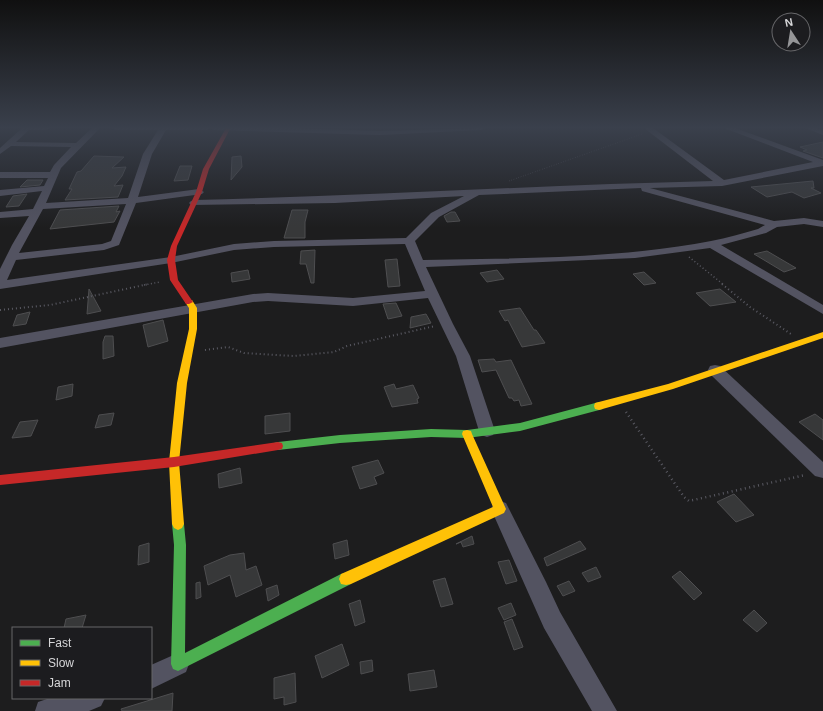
<svg xmlns="http://www.w3.org/2000/svg" width="823" height="711" font-family="Helvetica,sans-serif">
<rect width="100%" height="100%" fill="#1d1d1e"/>
<!-- building -->
<g fill="#373839" stroke="#4e4e50">
<polygon points="823,142 823,158 803,151 807,150 800,147"/>
<polygon points="94,156 124,157 112,168 126,167 122,176 114,186 123,185 118,197 65,200 72,189 69,189 77,172 81,171"/>
<polygon points="241,156 242,167 231,180 232,157"/>
<polygon points="180,166 192,166 188,180 174,181"/>
<polygon points="27,180 43,180 40,185 20,187"/>
<polygon points="813,181 814,188 811,188 821,193 804,198 792,192 767,197 751,187"/>
<polygon points="27,194 19,206 6,207 13,196"/>
<polygon points="119,206 116,212 120,211 114,222 50,229 60,210"/>
<polygon points="292,210 308,210 305,222 305,238 284,238"/>
<polygon points="451,212 455,212 460,221 447,222 444,216"/>
<polygon points="315,250 314,283 311,283 306,264 300,264 301,251"/>
<polygon points="767,251 796,268 784,272 754,254"/>
<polygon points="397,259 400,286 388,287 385,260"/>
<polygon points="248,270 250,279 232,282 231,273"/>
<polygon points="497,270 504,279 487,282 480,273"/>
<polygon points="644,272 656,283 644,285 633,274"/>
<polygon points="89,289 101,311 87,314"/>
<polygon points="720,289 736,302 710,306 696,293"/>
<polygon points="396,303 402,316 388,319 383,304"/>
<polygon points="520,308 534,330 536,330 545,343 522,347 508,320 505,321 499,311"/>
<polygon points="30,312 26,324 13,326 17,315"/>
<polygon points="426,314 431,323 410,328 411,317"/>
<polygon points="163,320 168,341 148,347 143,325"/>
<polygon points="105,336 113,336 114,356 103,359 103,342"/>
<polygon points="494,359 496,362 511,360 532,404 521,406 519,400 514,401 512,398 509,398 496,370 482,372 478,360"/>
<polygon points="73,384 72,396 56,400 58,387"/>
<polygon points="394,384 396,389 413,385 419,398 417,399 418,403 392,407 384,387"/>
<polygon points="114,413 111,425 95,428 99,415"/>
<polygon points="290,413 290,431 265,434 265,416"/>
<polygon points="815,414 823,420 823,440 799,422"/>
<polygon points="38,420 31,436 12,438 20,422"/>
<polygon points="378,460 384,473 374,477 377,484 360,489 352,467"/>
<polygon points="240,468 242,483 219,488 218,474"/>
<polygon points="734,494 754,515 736,522 717,502"/>
<polygon points="472,536 474,544 463,547 461,542 456,544"/>
<polygon points="347,540 349,555 335,559 333,544"/>
<polygon points="580,541 586,549 547,566 544,558"/>
<polygon points="149,543 149,562 138,565 139,546"/>
<polygon points="244,553 246,570 256,566 262,585 236,597 230,575 208,585 204,566 230,555"/>
<polygon points="509,560 517,581 506,584 498,562"/>
<polygon points="596,567 601,577 588,582 582,573"/>
<polygon points="680,571 702,593 694,600 672,577"/>
<polygon points="445,578 453,604 441,607 433,581"/>
<polygon points="569,581 575,591 563,596 557,586"/>
<polygon points="200,582 201,597 196,599 196,583"/>
<polygon points="277,585 279,595 268,601 266,589"/>
<polygon points="360,600 365,622 355,626 349,604"/>
<polygon points="511,603 516,615 504,620 498,608"/>
<polygon points="754,610 767,623 757,632 743,620"/>
<polygon points="86,615 82,628 64,628 66,619"/>
<polygon points="512,619 523,647 514,650 504,622"/>
<polygon points="342,644 349,665 322,678 315,656"/>
<polygon points="372,660 373,671 361,674 360,662"/>
<polygon points="434,670 437,687 410,691 408,674"/>
<polygon points="295,673 296,702 284,705 284,697 274,699 274,678"/>
<polygon points="173,693 172,711 122,711 121,709"/>
</g>
<g fill="none" stroke-linecap="round" stroke-linejoin="round">
<!-- path-far3 -->
<polyline stroke="#5a5a63" stroke-width="1" stroke-dasharray="0.5 2" stroke-linecap="butt" points="509,181 642,134"/>
<!-- path-far2 -->
<g stroke="#5a5a63" stroke-width="1.5" stroke-dasharray="1 2.5" stroke-linecap="butt">
<polyline points="689,257 724,285"/>
<polyline points="144,285 160,282"/>
</g>
<!-- path-far1 -->
<g stroke="#5a5a63" stroke-width="2" stroke-dasharray="1 3" stroke-linecap="butt">
<polyline points="722,284 750,307 791,334"/>
<polyline points="0,310 50,305 149,284"/>
<polyline points="205,350 228,347 244,353 294,356 334,352 347,346 435,326"/>
</g>
<!-- path -->
<polyline stroke="#5a5a63" stroke-width="2.5" stroke-dasharray="1 3.5" stroke-linecap="butt" points="626,412 684,497 689,501 805,475"/>
<!-- street -->
<g fill="#535361" fill-rule="evenodd">
<path d="M20,128H50L46,130H29L16,142L76,143L92,128H100L61,168L46,203L128,198L143,154L158,130H115L111,128H289L380,131L485,128L481,130L380,135L214,130L210,128L207,130H166L152,154L138,197L199,189L204,192L202,194L136,203L119,245L104,250L16,260L7,280L171,257L234,244L274,241L406,238L431,213L464,196L335,203L191,205L189,203L191,201L194,200C367,196 540,185 713,181L644,128H653L724,180L813,162L724,128H735L823,160V166L722,186L650,188L774,221L804,218L823,221V227L804,224L777,227L766,233L721,245L823,305V314L710,248L635,258L426,267L453,324L470,356L495,431L493,435L487,437L481,435L479,431L456,356L428,298L353,306L268,301L253,302L0,348V338L253,294L268,293L353,298L425,291L405,244L274,247L234,250L171,263L0,289V269L12,245L29,216L0,218V212L33,209L42,191L0,196V190L44,186L48,178H0V172H50L54,165L71,147L11,146L0,154V148L21,129ZM641,188L642,191L765,225L758,229C743,233 727,238 711,241C617,259 519,258 423,260L415,241L439,217L479,195ZM126,204L111,241L102,244L19,253L43,209Z"/>
<polygon points="805,128 816,128 823,130 823,135"/>
<polygon points="715,365 720,366 823,462 823,478 815,476 710,374 708,370 710,366"/>
<polygon points="500,501 506,503 546,582 560,612 617,711 592,711 544,628 491,509 494,503"/>
<polygon points="178,653 186,656 189,664 186,672 151,689 151,665"/>
<polygon points="50,698 105,698 101,706 89,711 35,711 38,702"/>
</g>
<!-- fast -->
<g fill="#4caf50" fill-rule="evenodd">
<polygon points="599,402 603,403 604,406 603,409 520,431 467,438 431,437 340,443 278,450 274,449 273,446 274,443 278,442 340,435 431,429 467,430 520,423"/>
<polygon points="178,518 182,520 184,524 186,545 185,653 341,574 346,573 351,574 353,579 351,584 178,671 173,669 171,664 174,545 172,524 174,520"/>
</g>
<!-- slow -->
<g fill="#ffc107" fill-rule="evenodd">
<polygon points="186,300 192,300 197,308 197,329 187,383 179,462 184,524 182,528 178,530 174,528 172,524 169,462 177,383 189,329 189,308 185,302"/>
<polygon points="823,332 823,338 673,389 599,410 595,409 594,406 595,403 668,384"/>
<polygon points="467,430 471,431 472,434 506,509 504,513 351,584 346,585 341,584 339,579 341,574 493,507 462,434 463,431"/>
</g>
<!-- jam -->
<g fill="#c62828" fill-rule="evenodd">
<polygon points="226,128 230,129 209,169 202,192 177,246 175,260 178,280 193,302 189,304 186,304 170,280 167,260 171,246 196,192 203,169"/>
<polygon points="278,442 282,443 283,446 282,449 278,450 174,467 0,485 0,475 174,457"/>
</g>
</g>
<!-- sky -->
<linearGradient id="sky" x2="0" y2="1"><stop stop-color="#101010"/><stop offset="0.56" stop-color="#3a404c"/><stop offset="1" stop-color="#3a404c" stop-opacity="0"/></linearGradient>
<rect width="823" height="228" fill="url(#sky)"/>
<!-- legend -->
<rect x="12" y="627" width="140" height="72" fill="#1c1c1f" stroke="#666669"/>
<rect x="20" y="640" width="20" height="6" fill="#4caf50" stroke="#666669"/>
<text x="48" y="647" font-size="12" fill="#d6d6d8">Fast</text>
<rect x="20" y="660" width="20" height="6" fill="#ffc107" stroke="#666669"/>
<text x="48" y="667" font-size="12" fill="#d6d6d8">Slow</text>
<rect x="20" y="680" width="20" height="6" fill="#c62828" stroke="#666669"/>
<text x="48" y="687" font-size="12" fill="#d6d6d8">Jam</text>
<!-- north arrow -->
<g transform="translate(791 32) rotate(348)"><circle r="19" fill="#1c1c1f" stroke="#666669"/>
<path d="M0-3L7 15L0 10L-7 15Z" fill="#959597"/>
<text y="-6" font-size="11" font-weight="bold" text-anchor="middle" fill="#d6d6d8">N</text>
</g>
</svg>
